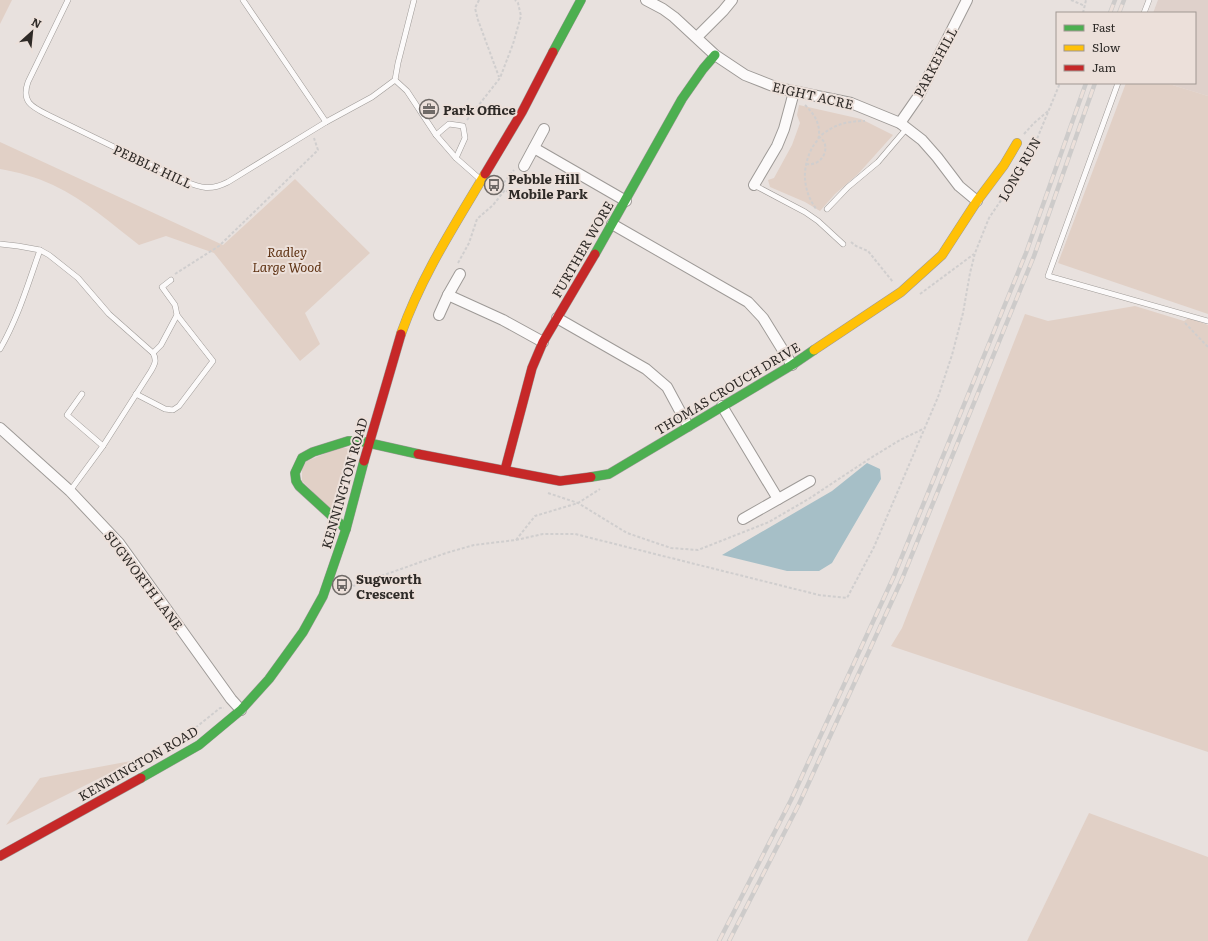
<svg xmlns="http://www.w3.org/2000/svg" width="1208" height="941" font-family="Literata,serif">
<rect width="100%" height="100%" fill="#e8e1de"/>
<!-- built -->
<polygon fill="#dfd1cb" points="1158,0 1208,0 1208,96 1166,83 1195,83 1195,13 1153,13"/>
<!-- green -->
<g fill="#e1d0c6">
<polygon points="0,0 12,0 0,24"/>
<polygon points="1126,83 1166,83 1208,96 1208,314 1058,263"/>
<polygon points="799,105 861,119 893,135 858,174 835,194 820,211 805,202 770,187 768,180 774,178 792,145 800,123 797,115"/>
<path d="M0,142L223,245L295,179L370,253L305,313L320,344L300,361L214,253L166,236L139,245C112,224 85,200 53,185C36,177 18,172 0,169Z"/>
<polygon points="1135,306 1184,321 1189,318 1208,325 1208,752 891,646 902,628 1025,314 1048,321"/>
<polygon points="341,447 350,449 352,453 337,516 302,481 302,466 307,461"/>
<polygon points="136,760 6,825 40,778"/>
<polygon points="1089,813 1208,857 1208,941 1027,941"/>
</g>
<!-- water -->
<polygon fill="#a6bfc7" points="867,463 880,469 881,479 832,563 819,571 787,571 722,555 832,491"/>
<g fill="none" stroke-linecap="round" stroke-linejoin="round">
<defs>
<g id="lane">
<path d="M68,0L28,82C21,102 32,107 48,115L184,181C201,188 210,191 228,182L326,122L372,97L395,80L398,63L414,0"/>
<polyline points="243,0 326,122"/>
<polyline points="1144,13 1149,0"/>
<polyline points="395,80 407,91 436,135 456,158 481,180"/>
<polyline points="1118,83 1048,276 1208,321"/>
<polyline points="436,135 449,124 463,126 465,138 456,158"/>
<polyline points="754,185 805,212 818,221 843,244"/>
<polyline points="827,209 848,187 878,162 907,128"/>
<path d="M0,244L18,246L40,250L49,255L78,278L109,314L153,353C157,360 155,364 151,371L103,446L70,491"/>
<path d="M0,349C18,318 28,284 40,250"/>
<polyline points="153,353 161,345 177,315"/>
<polyline points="82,394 67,415 103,446"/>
<polyline points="136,394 165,409 173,410 179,406 213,361 177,315 175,305 162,287 171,280"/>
</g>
<g id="street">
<polyline points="646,0 663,9 674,17 715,55 745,75 778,88 851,103 900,123 922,140 937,157 959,186 977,201"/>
<polyline points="697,37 723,11 732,0"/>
<polyline points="900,123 918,97 967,0"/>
<polyline points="534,148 626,201"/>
<polyline points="524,166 544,129"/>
<polyline points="754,185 777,146 784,129 794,92"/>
<polyline points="612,224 748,302 763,318 792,365"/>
<polyline points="448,295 503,320 543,342"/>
<polyline points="439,315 448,295 460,274"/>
<polyline points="557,318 646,369 667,387 688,426"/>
<polyline points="722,406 778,499"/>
<polyline points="0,428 70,491 119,543 231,699 241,710"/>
<polyline points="743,519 810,481"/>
</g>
<g id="fast">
<polyline points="553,52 581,0"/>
<polyline points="595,254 682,99 703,69 715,55"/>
<polyline points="591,477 609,474 792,365 814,350"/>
<polyline points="346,529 299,486 296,481 295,473 302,458 313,452 348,441 360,441 418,454"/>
<polyline points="141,778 199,745 241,710 269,679 303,632 323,596 346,529 364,461"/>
</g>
<g id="slow">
<path d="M401,334C421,277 454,226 485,174"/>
<polyline points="814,350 901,292 942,255 977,201 1004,165 1017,143"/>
</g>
<g id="jam">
<polyline points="485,174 522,112 553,52"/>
<polyline points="418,454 560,481 591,477"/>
<polyline points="364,461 401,334"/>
<polyline points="505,470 532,368 543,342 595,254"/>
<polyline points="0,856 141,778"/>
</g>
</defs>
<!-- lane casing -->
<use href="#lane" stroke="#9e9a97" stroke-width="6"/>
<!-- street casing -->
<use href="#street" stroke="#9e9a97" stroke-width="12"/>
<!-- fast casing -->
<use href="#fast" stroke="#9e9a97" stroke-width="10"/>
<!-- slow casing -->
<use href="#slow" stroke="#9e9a97" stroke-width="10"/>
<!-- jam casing -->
<use href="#jam" stroke="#9e9a97" stroke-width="10"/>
<!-- path -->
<g stroke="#d0cece" stroke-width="2" stroke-dasharray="3 2" stroke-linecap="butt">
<polyline points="479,0 475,8 478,20 499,77"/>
<polyline points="1071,0 1085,6"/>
<polyline points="1083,13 1086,0"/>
<path d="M805,105C813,113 820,122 819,135C819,140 814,144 812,148C801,169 803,192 817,210"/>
<polyline points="467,120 500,78 513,44 521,16 518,3 515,0"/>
<polyline points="1024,134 1034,123 1048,111"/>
<path d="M806,164C824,167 832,144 819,137C833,125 846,121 865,121"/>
<polyline points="496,181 502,185 514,170"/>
<polyline points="851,242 856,246 868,251 893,282"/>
<polyline points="458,263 469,243 477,219 493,205 505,190 510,193"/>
<polyline points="175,274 219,246 318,150 314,138"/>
<polyline points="920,294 974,254"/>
<polyline points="1185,323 1208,347"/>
<polyline points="548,493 578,503 627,533 671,548 698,550 769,522 810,498 869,459 900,440 923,429"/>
<polyline points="516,540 535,516 578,503 600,489"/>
<polyline points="339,591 446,553 474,545 516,540 543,534 575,534 819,595 847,598 874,547 938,397 952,355 963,313 970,273 975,253 989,218 1018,175 1032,151 1060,83"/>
<polyline points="184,737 220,708 224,708"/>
</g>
<!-- lane -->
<use href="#lane" stroke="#fcfafa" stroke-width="5"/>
<!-- street -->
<use href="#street" stroke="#fcfafa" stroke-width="10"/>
<!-- fast -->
<use href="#fast" stroke="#4caf50" stroke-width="9"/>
<!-- slow -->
<use href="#slow" stroke="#ffc107" stroke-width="9"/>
<!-- jam -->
<use href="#jam" stroke="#c62828" stroke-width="9"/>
<defs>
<g id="rail">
<polyline points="1110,13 1115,0"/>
<polyline points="1119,13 1124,0"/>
<polyline points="719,941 791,800 894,576 1026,253 1086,83"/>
<polyline points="729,941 799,804 902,579 1034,256 1095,83"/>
</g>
</defs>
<!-- rail casing -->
<use href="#rail" stroke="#cdcbca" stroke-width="4.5"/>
<!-- rail -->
<use href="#rail" stroke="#ece0da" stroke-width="3" stroke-dasharray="9" stroke-linecap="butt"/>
</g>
<!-- icons -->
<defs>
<symbol id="office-ring" viewBox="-11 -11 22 22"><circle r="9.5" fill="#ece0da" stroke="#6f6a67" stroke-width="1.5"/><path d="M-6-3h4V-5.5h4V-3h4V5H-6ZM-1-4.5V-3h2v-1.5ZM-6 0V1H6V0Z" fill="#6f6a67"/></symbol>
<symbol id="bus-ring" viewBox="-11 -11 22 22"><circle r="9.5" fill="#ece0da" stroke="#6f6a67" stroke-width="1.5"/><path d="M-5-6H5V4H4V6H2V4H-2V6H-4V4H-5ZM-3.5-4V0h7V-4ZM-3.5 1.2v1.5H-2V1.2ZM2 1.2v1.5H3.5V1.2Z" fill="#6f6a67"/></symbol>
</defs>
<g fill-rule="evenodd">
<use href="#office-ring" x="418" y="98" width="22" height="22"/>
<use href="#bus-ring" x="483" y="174" width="22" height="22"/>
<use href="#bus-ring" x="331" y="574" width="22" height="22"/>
</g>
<g text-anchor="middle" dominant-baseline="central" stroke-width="4" stroke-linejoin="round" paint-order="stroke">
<!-- street labels -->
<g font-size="13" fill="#2e2a27" stroke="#ece0da">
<text transform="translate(935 62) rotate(-62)">PARKEHILL</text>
<text transform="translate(813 95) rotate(13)">EIGHT ACRE</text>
<text transform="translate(153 166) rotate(25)">PEBBLE HILL</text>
<text transform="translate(1019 169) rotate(-60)">LONG RUN</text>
<text transform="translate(582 249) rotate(-60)">FURTHER WORE</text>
<text transform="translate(727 388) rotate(-31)">THOMAS CROUCH DRIVE</text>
<text transform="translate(344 483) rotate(-74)">KENNINGTON ROAD</text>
<text transform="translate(144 580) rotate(53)">SUGWORTH LANE</text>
<text transform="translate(138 763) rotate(-30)">KENNINGTON ROAD</text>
</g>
<!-- poi labels -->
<g font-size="13" font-weight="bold" fill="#2e2a27" stroke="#ece0da" text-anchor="start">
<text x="443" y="109">Park Office</text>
<text x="508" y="178">Pebble Hill<tspan x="508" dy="15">Mobile Park</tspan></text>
<text x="356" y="578">Sugworth<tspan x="356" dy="15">Crescent</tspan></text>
</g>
<!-- park labels -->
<g font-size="13" font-style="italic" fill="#603415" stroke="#ece0da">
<text x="287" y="251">Radley<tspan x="287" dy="15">Large Wood</tspan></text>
</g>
</g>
<!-- legend -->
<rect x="1056" y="12" width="140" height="72" fill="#ece0da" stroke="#a09792"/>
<rect x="1064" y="25" width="20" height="6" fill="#4caf50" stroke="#a09792"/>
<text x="1092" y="32" font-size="12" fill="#2e2a27">Fast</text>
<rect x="1064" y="45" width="20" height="6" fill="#ffc107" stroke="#a09792"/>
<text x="1092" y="52" font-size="12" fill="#2e2a27">Slow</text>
<rect x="1064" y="65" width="20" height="6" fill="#c62828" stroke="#a09792"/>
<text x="1092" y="72" font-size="12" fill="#2e2a27">Jam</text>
<!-- north arrow -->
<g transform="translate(32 32) rotate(27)" stroke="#ece0da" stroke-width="3" paint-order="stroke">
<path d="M0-3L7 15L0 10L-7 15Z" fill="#2e2a27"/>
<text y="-6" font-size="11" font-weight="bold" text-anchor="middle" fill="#2e2a27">N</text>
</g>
</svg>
